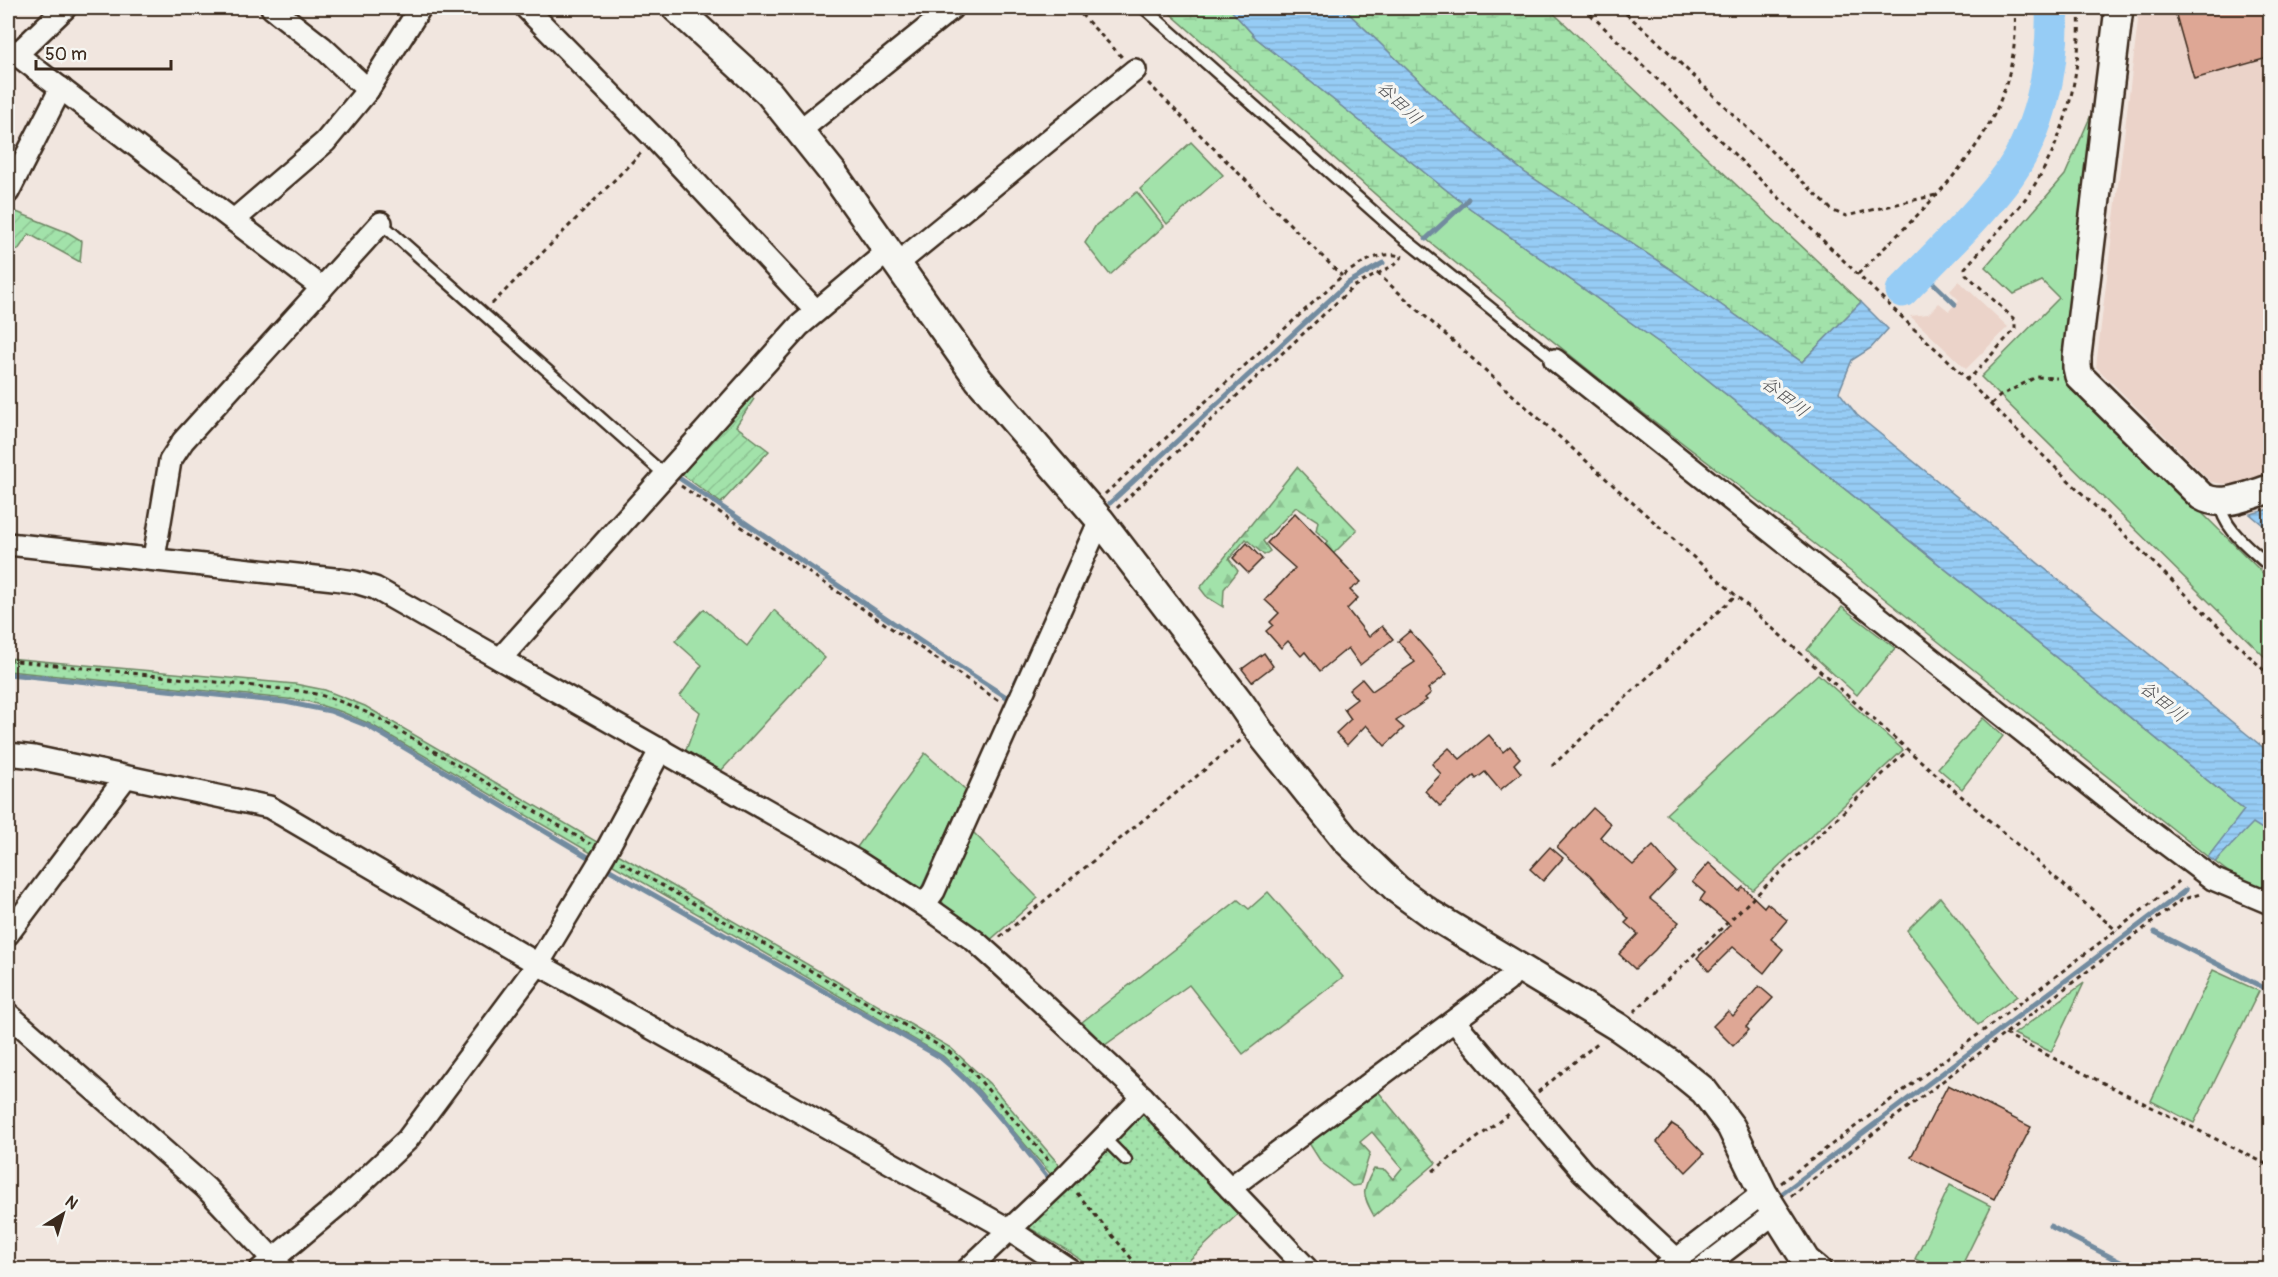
<svg xmlns="http://www.w3.org/2000/svg" width="2278" height="1277" font-family="Pangolin,'Klee One',sans-serif">
<defs>
<pattern id="forest-firs" width="22" height="20" patternUnits="userSpaceOnUse" patternTransform="scale(1.5)"><rect width="22" height="20" fill="#a2e2aa"/><path d="M5 1l3.5 6h-7zM16 11l3.5 6h-7z" fill="#8cc292"/></pattern>
<pattern id="wetland-marsh" width="20" height="14" patternUnits="userSpaceOnUse" patternTransform="scale(1.5)"><rect width="20" height="14" fill="#a2e2aa"/><path d="M1 5h8M5 5V1M11 12h8M15 12V8" fill="none" stroke="#8cc292"/></pattern>
<pattern id="park-dots" width="8" height="8" patternUnits="userSpaceOnUse" patternTransform="scale(1.5)"><rect width="8" height="8" fill="#a2e2aa"/><path d="M2 2h.1M6 6h.1" fill="none" stroke="#8cc292" stroke-width="1.8" stroke-linecap="round"/></pattern>
<pattern id="garden-furrows" width="10" height="10" patternUnits="userSpaceOnUse" patternTransform="scale(1.5)"><rect width="10" height="10" fill="#a2e2aa"/><path d="M-1 1l2-2M0 10L10 0M9 11l2-2" fill="none" stroke="#8cc292"/></pattern>
<pattern id="water-rules" width="6" height="5" patternUnits="userSpaceOnUse" patternTransform="scale(1.5)"><rect width="6" height="5" fill="#96ccf5"/><path d="M0 2.5h6" fill="none" stroke="#82afd2"/></pattern>
</defs>
<rect width="100%" height="100%" fill="#f1e6df"/>
<filter id="ink" filterUnits="userSpaceOnUse"><feTurbulence type="fractalNoise" baseFrequency=".0167" numOctaves="2"/><feDisplacementMap in="SourceGraphic" scale="12" xChannelSelector="R" yChannelSelector="G"/><feConvolveMatrix kernelMatrix="1 2 1 2 8 2 1 2 1" color-interpolation-filters="sRGB"/></filter>
<g filter="url(#ink)">
<!-- built -->
<g fill="#ebd3c9">
<polygon points="2136,8 2270,8 2270,474 2231,485 2211,482 2096,367 2138,21"/>
<polygon points="1959,281 2008,327 1966,369 1910,316 1928,314 1939,303 1949,311 1959,300 1950,291"/>
</g>
<!-- grass -->
<g fill="#a2e2aa" stroke="#6e8664" stroke-width="1.5">
<polygon points="2094,108 2063,372 2066,379 2270,580 2270,662 1981,377 2059,298 2042,281 2014,294 1985,267 2065,175"/>
<polygon points="1191,142 1223,175 1167,224 1140,189"/>
<polygon points="1137,192 1164,226 1110,275 1085,243 1096,225"/>
<polygon points="1464,204 1678,356 2078,675 2245,811 2208,857 1850,571 1621,396 1426,239"/>
<polygon points="1842,607 1895,648 1857,695 1807,650"/>
<polygon points="704,609 747,646 774,610 825,658 719,773 685,753 700,712 680,696 702,665 675,641"/>
<polygon points="1818,674 1903,750 1753,890 1666,814"/>
<polygon points="1983,718 2003,736 1962,789 1938,768"/>
<polygon points="925,753 966,790 920,891 855,850"/>
<polygon points="2253,822 2270,834 2270,900 2260,896 2215,862"/>
<polygon points="973,832 1038,898 989,941 946,909 941,899"/>
<polygon points="1268,892 1343,977 1243,1054 1189,985 1105,1045 1082,1022 1238,900 1249,909"/>
<polygon points="1940,897 2017,996 1978,1025 1907,930"/>
<polygon points="2213,970 2259,991 2194,1123 2151,1101"/>
<polygon points="2084,983 2051,1052 2014,1034"/>
<polygon points="1950,1185 1991,1206 1960,1269 1937,1269 1915,1259"/>
</g>
<!-- forest -->
<g fill="url(#forest-firs)" stroke="#6e8664" stroke-width="1.5">
<polygon points="1297,467 1357,530 1312,575 1304,569 1328,541 1316,531 1318,521 1296,507 1263,541 1270,551 1264,555 1246,539 1229,559 1238,571 1224,589 1223,607 1207,597 1200,588"/>
<path d="M1377,1090L1436,1163L1374,1216C1362,1194 1361,1191 1374,1169L1385,1170L1393,1179L1402,1168L1372,1132L1360,1142L1370,1153L1360,1185L1352,1186L1321,1162L1307,1140Z"/>
</g>
<!-- wetland -->
<g fill="url(#wetland-marsh)" stroke="#6e8664" stroke-width="1.5">
<polygon points="1164,8 1229,8 1256,38 1464,204 1426,239"/>
<polygon points="1343,8 1548,8 1861,302 1802,362 1673,271 1524,172 1460,120"/>
</g>
<!-- park -->
<g fill="url(#park-dots)" stroke="#6e8664" stroke-width="1.5">
<polygon points="8,658 295,684 325,690 365,706 597,842 591,853 370,724 342,712 307,701 8,671"/>
<polygon points="618,854 951,1048 989,1083 1062,1168 1052,1176 976,1087 943,1056 613,865"/>
<polygon points="1140,1113 1144,1114 1239,1213 1180,1269 1092,1269 1070,1252 1028,1227"/>
</g>
<!-- garden -->
<g fill="url(#garden-furrows)" stroke="#6e8664" stroke-width="1.5">
<polygon points="9,209 69,233 82,241 80,262 29,234 18,250 8,243"/>
<polygon points="749,395 754,399 736,426 769,451 721,503 680,473"/>
</g>
<!-- water -->
<g fill="url(#water-rules)" stroke="#728b9f" stroke-width="1.5">
<polygon points="1229,8 1343,8 1460,120 1524,172 1673,271 1802,362 1861,302 1888,329 1871,348 1852,360 1839,392 1857,415 2270,753 2270,834 2253,823 2215,862 2208,857 2244,810 2078,675 1678,356 1464,204 1256,38"/>
<polygon points="2270,509 2270,531 2250,514"/>
</g>
<g fill="none" stroke-linecap="round" stroke-linejoin="round">
<!-- stream -->
<g stroke="#728b9f" stroke-width="5">
<polyline points="1426,239 1464,204 1468,199"/>
<polyline points="1921,271 1955,304"/>
<polyline points="679,478 932,649 1008,698 1029,654"/>
<polyline points="1110,503 1348,283 1383,263"/>
<polyline points="8,674 285,702 330,711 368,726 588,857"/>
<path d="M608,869L940,1057C982,1091 1014,1135 1048,1178"/>
<polyline points="922,892 940,852"/>
<polyline points="2155,932 2270,991"/>
<polyline points="1783,1193 2186,890"/>
<polyline points="2050,1226 2136,1270"/>
<polyline points="1685,1270 1696,1261"/>
</g>
<!-- river -->
<path stroke="#96ccf5" stroke-width="33" d="M1902,291C1936,256 1972,222 2002,184C2040,136 2054,67 2052,8"/>
</g>
<!-- building -->
<g fill="#dea795" stroke="#3b2a1e" stroke-width="1.5">
<polygon points="2174,8 2271,8 2271,57 2194,79"/>
<polygon points="1295,513 1361,582 1350,590 1358,598 1347,609 1369,637 1382,626 1393,639 1360,665 1348,648 1320,671 1305,652 1301,656 1288,641 1281,648 1266,631 1273,625 1270,622 1279,613 1265,600 1295,568 1267,543"/>
<polygon points="1247,543 1262,559 1248,573 1233,558"/>
<polygon points="1410,631 1447,674 1428,689 1431,693 1425,698 1427,700 1396,721 1404,728 1385,746 1366,725 1347,745 1336,733 1351,719 1344,709 1357,699 1349,690 1362,679 1372,691 1415,662 1398,641"/>
<polygon points="1264,653 1273,666 1252,682 1242,669"/>
<polygon points="1489,735 1503,752 1510,746 1520,758 1514,764 1521,773 1500,790 1485,772 1476,779 1474,776 1440,806 1425,791 1441,774 1432,764 1449,748 1460,759"/>
<polygon points="1593,808 1611,824 1600,837 1633,865 1653,846 1676,872 1650,899 1679,922 1655,950 1635,969 1619,954 1638,934 1625,923 1629,919 1590,876 1557,847"/>
<polygon points="1550,847 1563,858 1543,881 1530,869"/>
<polygon points="1709,863 1739,891 1743,887 1764,907 1767,903 1787,920 1771,939 1783,949 1764,973 1733,947 1709,971 1697,958 1730,925 1700,900 1705,893 1692,882"/>
<polygon points="1759,986 1773,998 1746,1027 1749,1030 1733,1046 1713,1026 1728,1011 1733,1016"/>
<polygon points="1948,1085 2031,1127 1994,1199 1911,1157"/>
<polygon points="1672,1124 1680,1129 1704,1154 1686,1172 1657,1142"/>
</g>
<g fill="none" stroke-linecap="round" stroke-linejoin="round">
<defs>
<g id="service">
<polyline points="1144,8 1401,236 1555,360"/>
<polyline points="381,223 665,475"/>
<path d="M2220,503C2223,530 2252,549 2270,567"/>
<polyline points="1103,1137 1126,1160"/>
</g>
<g id="minor">
<polyline points="272,8 322,47 368,90"/>
<polyline points="526,8 655,139 815,310"/>
<polyline points="8,48 322,288"/>
<polyline points="17,54 65,8"/>
<polyline points="798,132 952,8"/>
<polyline points="8,192 61,88"/>
<polyline points="234,220 325,142 368,90 420,8"/>
<polyline points="897,264 1135,70"/>
<polyline points="1555,360 2128,815 2213,879 2270,903"/>
<polyline points="8,544 334,579 355,582 375,588 856,861 924,905 975,941 1005,968 1143,1097 1308,1270"/>
<polyline points="154,558 170,461 183,441 381,223"/>
<polyline points="500,659 799,326 887,252"/>
<polyline points="8,754 34,757 269,807 538,964 1008,1229 1070,1270"/>
<polyline points="924,905 934,891 1100,520"/>
<polyline points="8,934 126,777"/>
<polyline points="8,1014 206,1188 283,1270"/>
<polyline points="1454,1021 1583,1172 1676,1259"/>
<polyline points="1230,1188 1507,981 1518,967"/>
<polyline points="260,1270 339,1204 407,1140 538,964 605,853 661,749"/>
<polyline points="967,1270 1064,1178 1143,1097"/>
<polyline points="1663,1270 1763,1193"/>
<polyline points="1700,1270 1776,1212"/>
</g>
<g id="tertiary">
<polyline points="676,8 769,93 833,173 979,380 1100,520 1241,704 1265,739 1346,840 1398,890 1431,914 1618,1027 1671,1064 1704,1091 1731,1127 1763,1193 1806,1261 1817,1270"/>
<path d="M2119,8L2077,356V367L2079,376L2201,496C2222,509 2248,495 2270,489"/>
</g>
</defs>
<!-- service casing -->
<use href="#service" stroke="#3b2a1e" stroke-width="15"/>
<!-- minor casing -->
<use href="#minor" stroke="#3b2a1e" stroke-width="26"/>
<!-- tertiary casing -->
<use href="#tertiary" stroke="#3b2a1e" stroke-width="32"/>
<!-- path -->
<g stroke="#3b2a1e" stroke-width="3" stroke-dasharray="4.5 4.5" stroke-linecap="butt">
<polyline points="1075,8 1122,57"/>
<polyline points="1584,8 1914,329 1948,360 1991,405 2270,676"/>
<polyline points="1619,8 1650,34 1833,211 1846,216 1936,195"/>
<polyline points="1148,83 1342,276"/>
<polyline points="1377,273 1908,750 2117,931"/>
<path d="M1858,274C1935,196 2022,129 2015,8"/>
<polyline points="492,304 641,153"/>
<path d="M1965,380L1974,374L2015,329V320L1966,274L1965,268C1985,245 2007,223 2025,199C2065,144 2082,74 2079,8"/>
<polyline points="1991,404 2000,396 2036,377 2057,378"/>
<polyline points="681,486 999,701"/>
<path d="M1105,494L1342,276C1359,264 1382,249 1403,257"/>
<polyline points="1117,508 1353,287 1394,265 1402,257"/>
<path d="M8,660L301,691C330,696 354,706 380,719L590,844"/>
<polyline points="1552,766 1736,595"/>
<polyline points="621,862 874,1007 948,1051 970,1069 1051,1163"/>
<polyline points="1000,937 1241,740"/>
<polyline points="1634,1012 1908,750"/>
<polyline points="2005,1034 2270,1166"/>
<polyline points="1538,1092 1600,1041"/>
<polyline points="1433,1171 1509,1114"/>
<path d="M1781,1183C1914,1081 2050,983 2182,879"/>
<polyline points="1077,1193 1141,1270"/>
<polyline points="1791,1196 2167,911 2181,900 2200,894"/>
</g>
<!-- service -->
<use href="#service" stroke="#f6f6f2" stroke-width="10"/>
<!-- minor -->
<use href="#minor" stroke="#f6f6f2" stroke-width="21"/>
<!-- tertiary -->
<use href="#tertiary" stroke="#f6f6f2" stroke-width="27"/>
</g>
</g>
<g text-anchor="middle" dominant-baseline="central" stroke-width="6" stroke-linejoin="round" paint-order="stroke">
<!-- water labels -->
<g font-size="18" font-style="italic" fill="#525254" stroke="#f6f6f2">
<text transform="translate(1399 103) rotate(44)">谷田川</text>
<text transform="translate(1785 397) rotate(38)">谷田川</text>
<text transform="translate(2163 702) rotate(39)">谷田川</text>
</g>
</g>
<!-- margin -->
<rect width="2278" height="1277" fill="none" stroke="#f6f6f2" stroke-width="30"/>
<rect x="15" y="15" width="2248" height="1247" fill="none" stroke="#3b2a1e" stroke-width="2" filter="url(#ink)"/>
<!-- north arrow -->
<g transform="translate(63 1214) rotate(37)" stroke="#f6f6f2" stroke-width="4.5" paint-order="stroke">
<path d="M0-4.5L10 22L0 15L-10 22Z" fill="#3b2a1e"/>
<text y="-9" font-size="16" font-weight="bold" text-anchor="middle" fill="#3b2a1e">N</text>
</g>
<!-- scale -->
<path d="M36 60v9h135v-9" fill="none" stroke="#3b2a1e" stroke-width="3"/>
<text x="45" y="60" font-size="18" fill="#3b2a1e" stroke="#f6f6f2" stroke-width="4.5" paint-order="stroke">50 m</text>
</svg>
